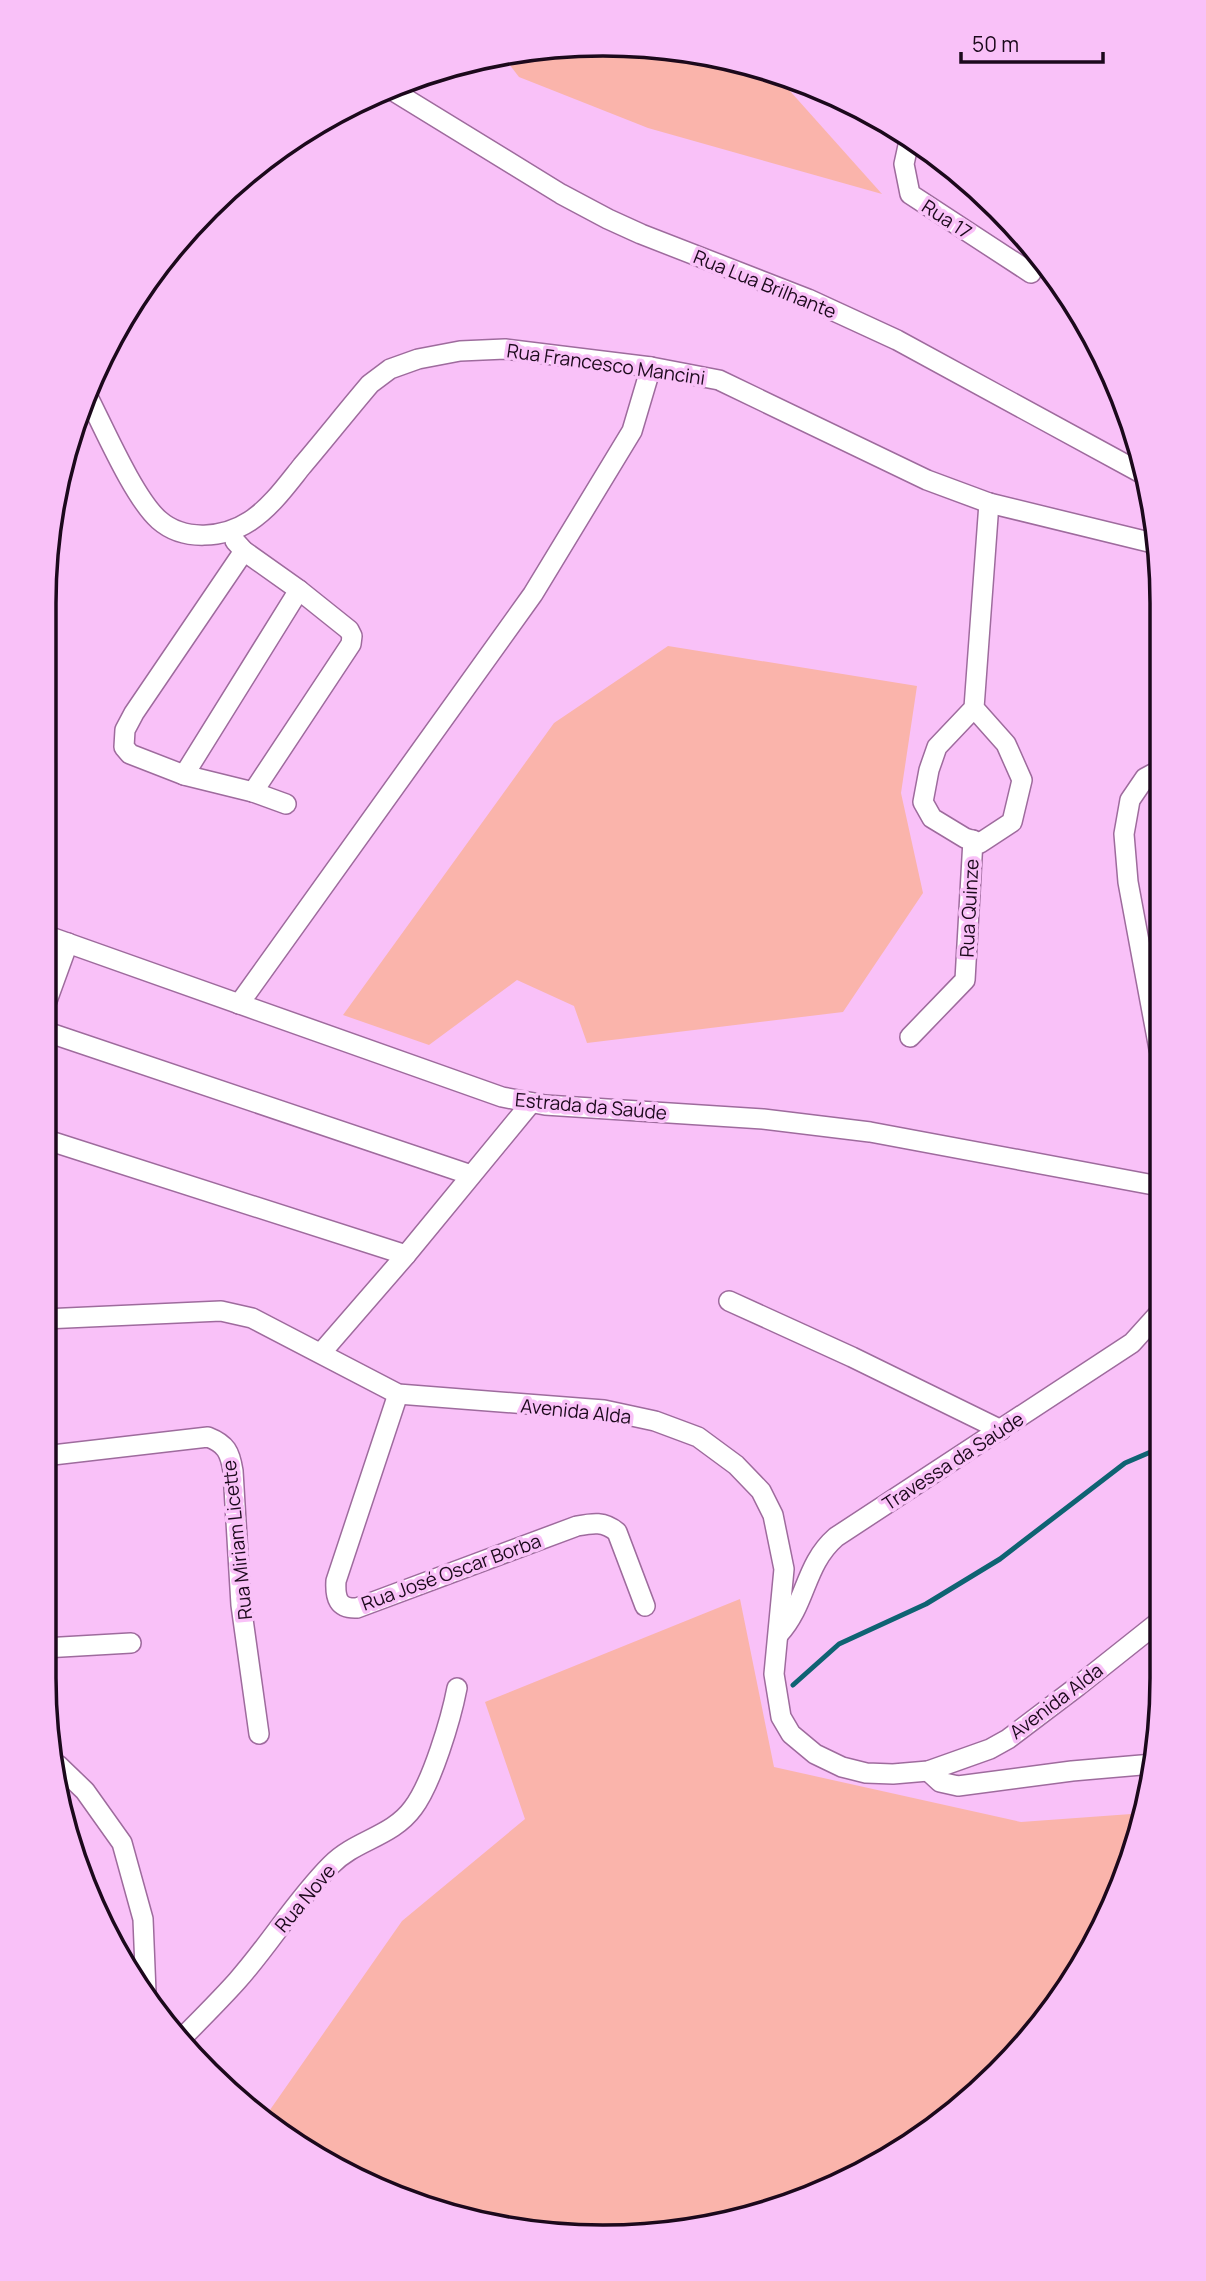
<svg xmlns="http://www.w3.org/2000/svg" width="1206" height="2281" font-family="Manrope,sans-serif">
<rect width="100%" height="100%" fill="#f9c1f8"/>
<!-- green -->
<g fill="#fab4ab">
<polygon points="640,45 748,63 773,72 882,194 648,128 519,77 502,55 530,48"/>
<polygon points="668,646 917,686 901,793 923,893 843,1012 587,1043 574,1006 517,980 429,1045 343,1015 554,723"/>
<polygon points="740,1599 774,1767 1021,1822 1145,1813 1104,1926 1046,2019 972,2098 817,2195 640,2236 459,2218 293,2143 265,2117 402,1921 525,1819 485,1702"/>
</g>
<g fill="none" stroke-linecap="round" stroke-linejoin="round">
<!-- stream -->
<polyline stroke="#0f6373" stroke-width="5" points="793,1685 839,1644 926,1604 1000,1559 1125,1463 1160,1448"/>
<defs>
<g id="minor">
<polyline points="390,89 561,194 608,219 641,234 808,299 897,340 1143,474"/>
<polyline points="909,141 904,164 910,194 1031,273"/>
<path d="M87,395C104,428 134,498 159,520C184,542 224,538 250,521C271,507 286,486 302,466C325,439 347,411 370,384L390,369L418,359L460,351L505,349L651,367L719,380L927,480L989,503L1157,544"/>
<polyline points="235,541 244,551 299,590 349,630 352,636 351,644 253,792"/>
<polyline points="244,551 134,713 125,730 124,747 130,754 184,775 253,792 286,804"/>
<polyline points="974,708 1006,744 1022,780 1012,822 980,843 965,838 932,818 923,802 929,770 937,747 974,708 989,503"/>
<polyline points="1158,771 1145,778 1130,800 1124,834 1128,882 1159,1049"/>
<polyline points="184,775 299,590"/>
<polyline points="45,935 502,1097 545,1105 763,1119 870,1132 1159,1186"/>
<polyline points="239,1004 533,594 632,431 651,367"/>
<polyline points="44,1009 68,943"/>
<polyline points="44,1031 471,1175"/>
<polyline points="910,1037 965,980 973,840"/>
<polyline points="44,1139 406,1255"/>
<polyline points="729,1301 852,1357 1001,1430"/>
<polyline points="44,1319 221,1311 252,1318 398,1394 604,1410 655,1421 698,1437 736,1465 761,1491 773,1515 784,1569 774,1674 781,1717 791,1734 815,1754 842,1767 866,1773 893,1774 928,1771 990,1749 1008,1739 1078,1686 1161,1620"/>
<polyline points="321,1353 406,1255 531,1103"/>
<path d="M398,1394L336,1581C335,1598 338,1609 357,1608L577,1526C593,1523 604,1521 617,1532L645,1606"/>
<path d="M44,1456L208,1437C226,1444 230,1452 233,1471L241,1605L259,1734"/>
<path d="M779,1634C807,1603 804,1565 836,1537L1132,1343L1160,1312"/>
<polyline points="44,1648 131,1643"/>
<polyline points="58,1765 85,1791 122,1843 143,1919 146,1993"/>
<polyline points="928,1771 940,1782 958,1786 1072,1771 1153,1764"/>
<path d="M181,2039C200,2020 219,2001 237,1981C270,1944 296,1900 331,1865C355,1840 392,1837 413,1808C432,1783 451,1719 457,1688"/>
</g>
</defs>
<!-- minor casing -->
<use href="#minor" stroke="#9e6b9d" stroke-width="22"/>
<!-- minor -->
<use href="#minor" stroke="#fff" stroke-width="19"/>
</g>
<g text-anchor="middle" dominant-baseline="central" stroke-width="7" stroke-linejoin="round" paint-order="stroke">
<!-- street labels -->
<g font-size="19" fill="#1c091c" stroke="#f9c1f8">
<text transform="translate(947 219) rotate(33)">Rua 17</text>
<text transform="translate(765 284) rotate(22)">Rua Lua Brilhante</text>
<text transform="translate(606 364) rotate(8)">Rua Francesco Mancini</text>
<text transform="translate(969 908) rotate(-87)">Rua Quinze</text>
<text transform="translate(591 1106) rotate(5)">Estrada da Saúde</text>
<text transform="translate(576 1411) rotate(6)">Avenida Alda</text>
<text transform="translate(953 1461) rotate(-33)">Travessa da Saúde</text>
<text transform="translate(237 1540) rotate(-96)">Rua Miriam Licette</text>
<text transform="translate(451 1572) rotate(-20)">Rua José Oscar Borba</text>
<text transform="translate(1056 1701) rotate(-37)">Avenida Alda</text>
<text transform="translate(305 1898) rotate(-50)">Rua Nove</text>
</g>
</g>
<!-- crop -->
<path d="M0 0H1206V2281H0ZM603 56H603A547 547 0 0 1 1150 603V1678A547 547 0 0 1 603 2225H603A547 547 0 0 1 56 1678V603A547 547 0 0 1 603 56Z" fill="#f9c1f8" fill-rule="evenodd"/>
<path fill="none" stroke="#1c091c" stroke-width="3.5" d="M603 56H603A547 547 0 0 1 1150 603V1678A547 547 0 0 1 603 2225H603A547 547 0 0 1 56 1678V603A547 547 0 0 1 603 56Z"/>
<!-- scale -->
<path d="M961 52v10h142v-10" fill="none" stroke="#1c091c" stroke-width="3.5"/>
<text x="972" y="52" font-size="21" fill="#1c091c" stroke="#f9c1f8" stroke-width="5" paint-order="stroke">50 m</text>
</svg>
